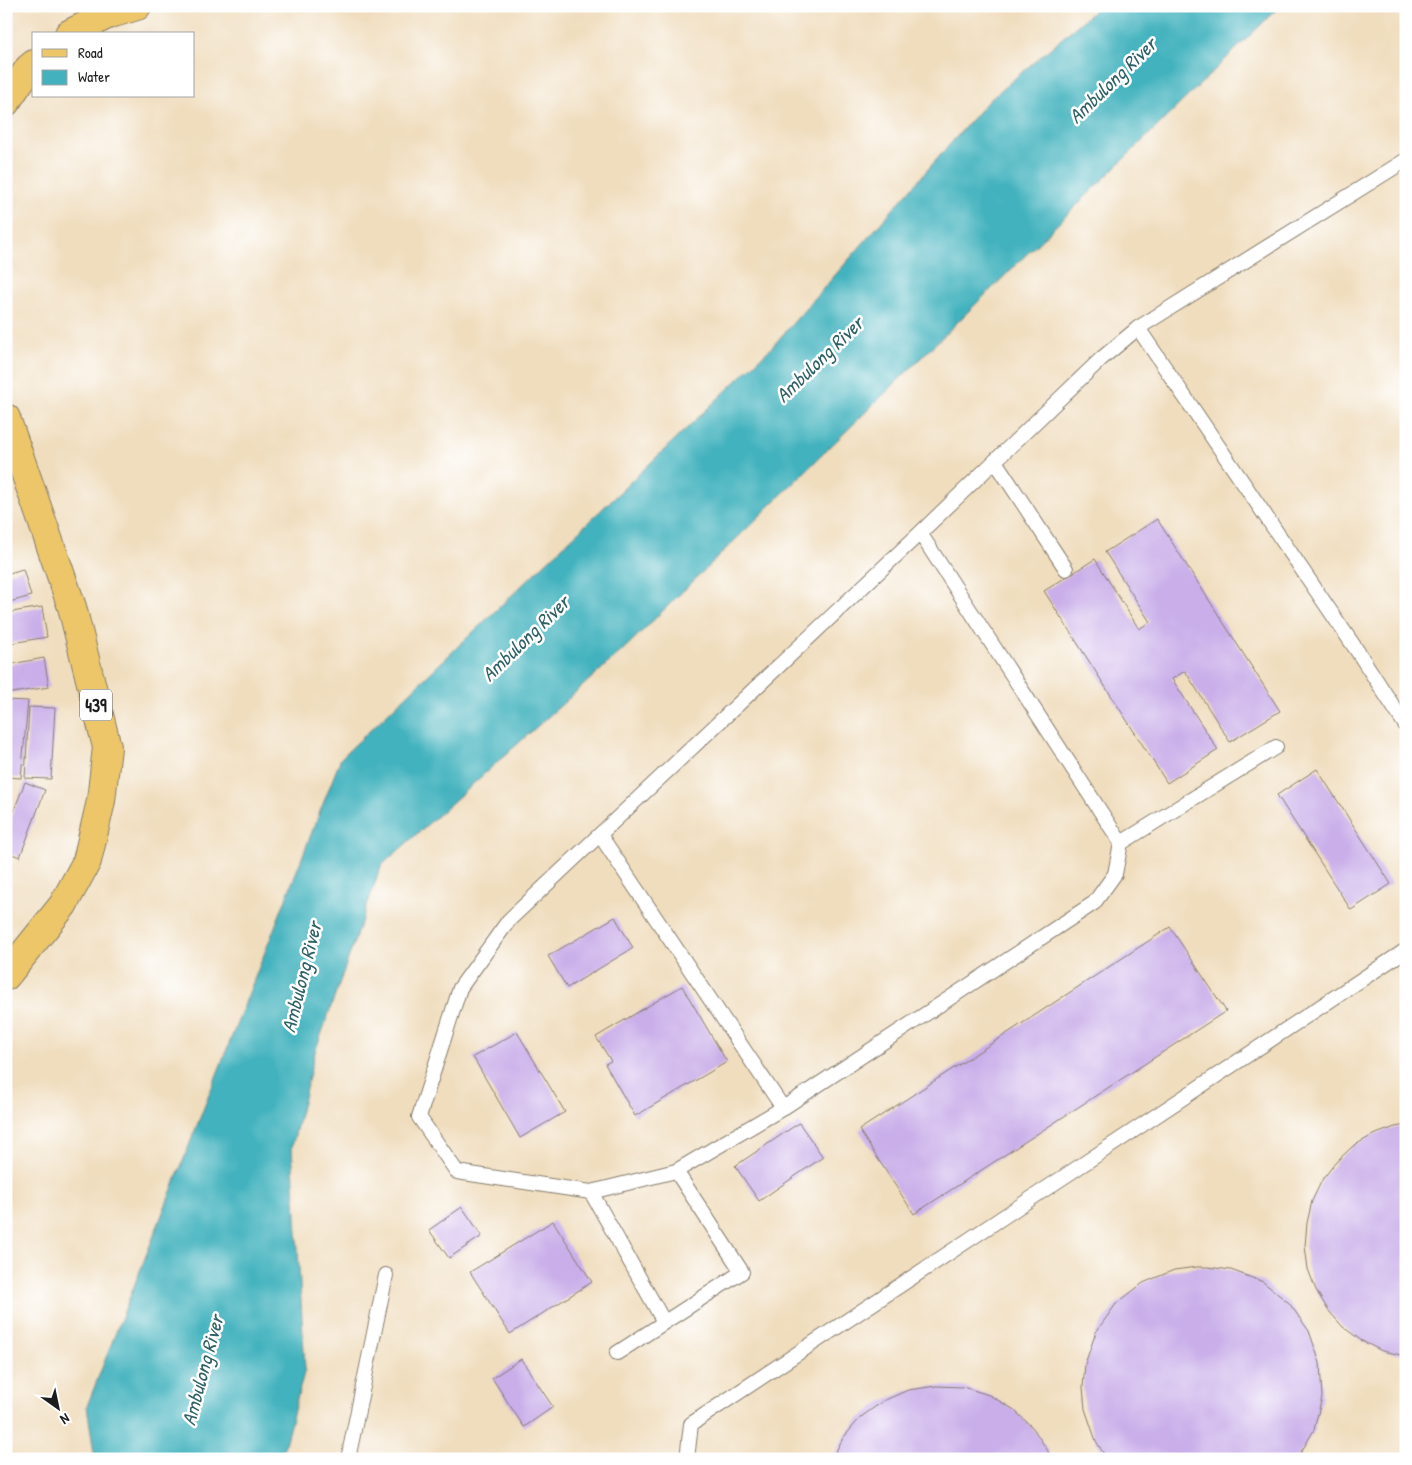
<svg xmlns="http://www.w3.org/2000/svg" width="1412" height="1465" font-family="'Patrick Hand',sans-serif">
<rect width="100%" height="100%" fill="#fff"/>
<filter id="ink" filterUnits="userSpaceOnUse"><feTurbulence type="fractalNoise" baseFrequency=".02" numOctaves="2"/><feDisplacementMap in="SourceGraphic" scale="10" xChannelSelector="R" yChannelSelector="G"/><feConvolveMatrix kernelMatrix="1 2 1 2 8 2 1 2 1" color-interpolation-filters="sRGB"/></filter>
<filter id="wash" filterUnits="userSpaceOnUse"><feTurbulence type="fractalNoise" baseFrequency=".0096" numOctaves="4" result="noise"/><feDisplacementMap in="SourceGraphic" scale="20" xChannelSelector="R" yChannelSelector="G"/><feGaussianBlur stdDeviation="1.12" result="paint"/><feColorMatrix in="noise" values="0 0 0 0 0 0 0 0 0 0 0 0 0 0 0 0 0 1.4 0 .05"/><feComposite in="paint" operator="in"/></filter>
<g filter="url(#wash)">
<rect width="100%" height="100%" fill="#f0ddbe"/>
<!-- water -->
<polygon fill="#43b2be" stroke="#30676d" points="1100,6 1280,6 624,649 381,866 315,1052 292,1147 305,1369 281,1459 95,1459 87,1406 341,758 772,347 987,102"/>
<g id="blocks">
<!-- building -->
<g fill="#c9aee9">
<polygon points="1157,519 1280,711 1230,742 1185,671 1172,679 1218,750 1167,783 1044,591 1095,559 1139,629 1150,622 1105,552"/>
<polygon points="23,569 31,596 6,603 6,574"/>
<polygon points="42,607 47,637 6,644 6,613"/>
<polygon points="44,658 49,687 6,694 6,665"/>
<polygon points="6,700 28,701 21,778 6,777"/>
<polygon points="29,707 55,708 51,779 25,778"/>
<polygon points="1317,769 1391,884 1351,910 1277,795"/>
<polygon points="25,782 45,790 20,857 6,852 6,831"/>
<polygon points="615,917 633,948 567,988 548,956"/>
<polygon points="1170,927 1226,1011 914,1214 859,1130"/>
<polygon points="682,986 727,1062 635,1116 605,1064 611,1061 596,1037"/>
<polygon points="517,1032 565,1112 520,1138 473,1057"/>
<polygon points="799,1123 823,1157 759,1201 735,1166"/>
<polygon points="1406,1125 1406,1356 1382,1351 1362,1341 1343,1327 1328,1310 1316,1290 1308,1269 1305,1246 1307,1223 1312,1201 1322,1180 1336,1162 1353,1146 1373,1135 1395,1127"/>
<polygon points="462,1207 482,1236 449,1258 429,1230"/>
<polygon points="553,1221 592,1282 510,1334 470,1272"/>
<polygon points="1197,1267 1208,1267 1231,1270 1263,1282 1289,1303 1309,1331 1320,1363 1322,1397 1314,1430 1297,1459 1107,1459 1096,1441 1085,1409 1083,1387 1085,1364 1096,1332 1116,1304 1143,1283 1174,1270"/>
<polygon points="521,1359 553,1407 524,1427 492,1378"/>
<polygon points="936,1386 963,1387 989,1395 1013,1409 1033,1428 1048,1451 1050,1459 832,1459 843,1438 861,1417 883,1401 908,1390"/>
</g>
</g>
</g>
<g filter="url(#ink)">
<use href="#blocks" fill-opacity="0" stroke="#867c6d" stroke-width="1"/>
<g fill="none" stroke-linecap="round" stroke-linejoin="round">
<defs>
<g id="service">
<polyline points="1406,160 1138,328 1358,652 1406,726"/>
<polyline points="995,461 1066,569"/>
<polyline points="920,533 1121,843 1115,874 1094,903 783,1108 676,1171 591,1192 457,1172 419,1117 460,988 509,920 920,533 1101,359 1138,328"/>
<polyline points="600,835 783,1108"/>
<polyline points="1121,843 1276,747"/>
<polyline points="591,1192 664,1322"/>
<polyline points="617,1353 742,1272 676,1171"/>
<polyline points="348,1459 386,1275"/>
<polyline points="687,1459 691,1424 1406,950"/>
</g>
<g id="primary">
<polyline points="69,34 107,15 137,6"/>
<polyline points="6,102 29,68 34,64"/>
<polyline points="6,418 72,607 107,747 101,801 87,861 63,905 6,976"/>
</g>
</defs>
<!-- service casing -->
<use href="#service" stroke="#867c6d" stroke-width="16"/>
<!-- primary casing -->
<use href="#primary" stroke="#867c6d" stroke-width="30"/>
<!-- service -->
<use href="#service" stroke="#fff" stroke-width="14"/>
<!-- primary -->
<use href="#primary" stroke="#ecc669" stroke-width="28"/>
</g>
</g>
<g text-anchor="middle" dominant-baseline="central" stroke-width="5" stroke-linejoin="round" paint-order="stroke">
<!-- shield labels -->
<rect fill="#fff" stroke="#606060" stroke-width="1" x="80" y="689.5" width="32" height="31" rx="4"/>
<g font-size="18" font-weight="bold" fill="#1c1c1c">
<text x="96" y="705">439</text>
</g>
<!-- water labels -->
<g font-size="20" font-style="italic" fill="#2e6065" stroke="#fff">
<text transform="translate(1112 80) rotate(-44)">Ambulong River</text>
<text transform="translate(819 359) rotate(-44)">Ambulong River</text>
<text transform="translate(525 638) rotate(-44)">Ambulong River</text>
<text transform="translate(301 977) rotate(-76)">Ambulong River</text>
<text transform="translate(202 1370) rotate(-75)">Ambulong River</text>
</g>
</g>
<!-- margin -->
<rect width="1412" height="1465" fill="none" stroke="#fff" stroke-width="25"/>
<!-- legend -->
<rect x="32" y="32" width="162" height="65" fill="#ffffff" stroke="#a4a4a4"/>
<rect x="42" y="49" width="25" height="8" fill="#ecc669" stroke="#a4a4a4"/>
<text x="78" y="58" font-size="15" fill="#1c1c1c">Road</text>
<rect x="42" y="70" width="25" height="15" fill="#43b2be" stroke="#a4a4a4"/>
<text x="78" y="82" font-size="15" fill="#1c1c1c">Water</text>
<!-- north arrow -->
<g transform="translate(58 1408) rotate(147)" stroke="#ffffff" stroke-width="4" paint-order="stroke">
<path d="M0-4L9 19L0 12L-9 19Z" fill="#1c1c1c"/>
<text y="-8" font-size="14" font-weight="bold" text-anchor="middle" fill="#1c1c1c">N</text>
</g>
</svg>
